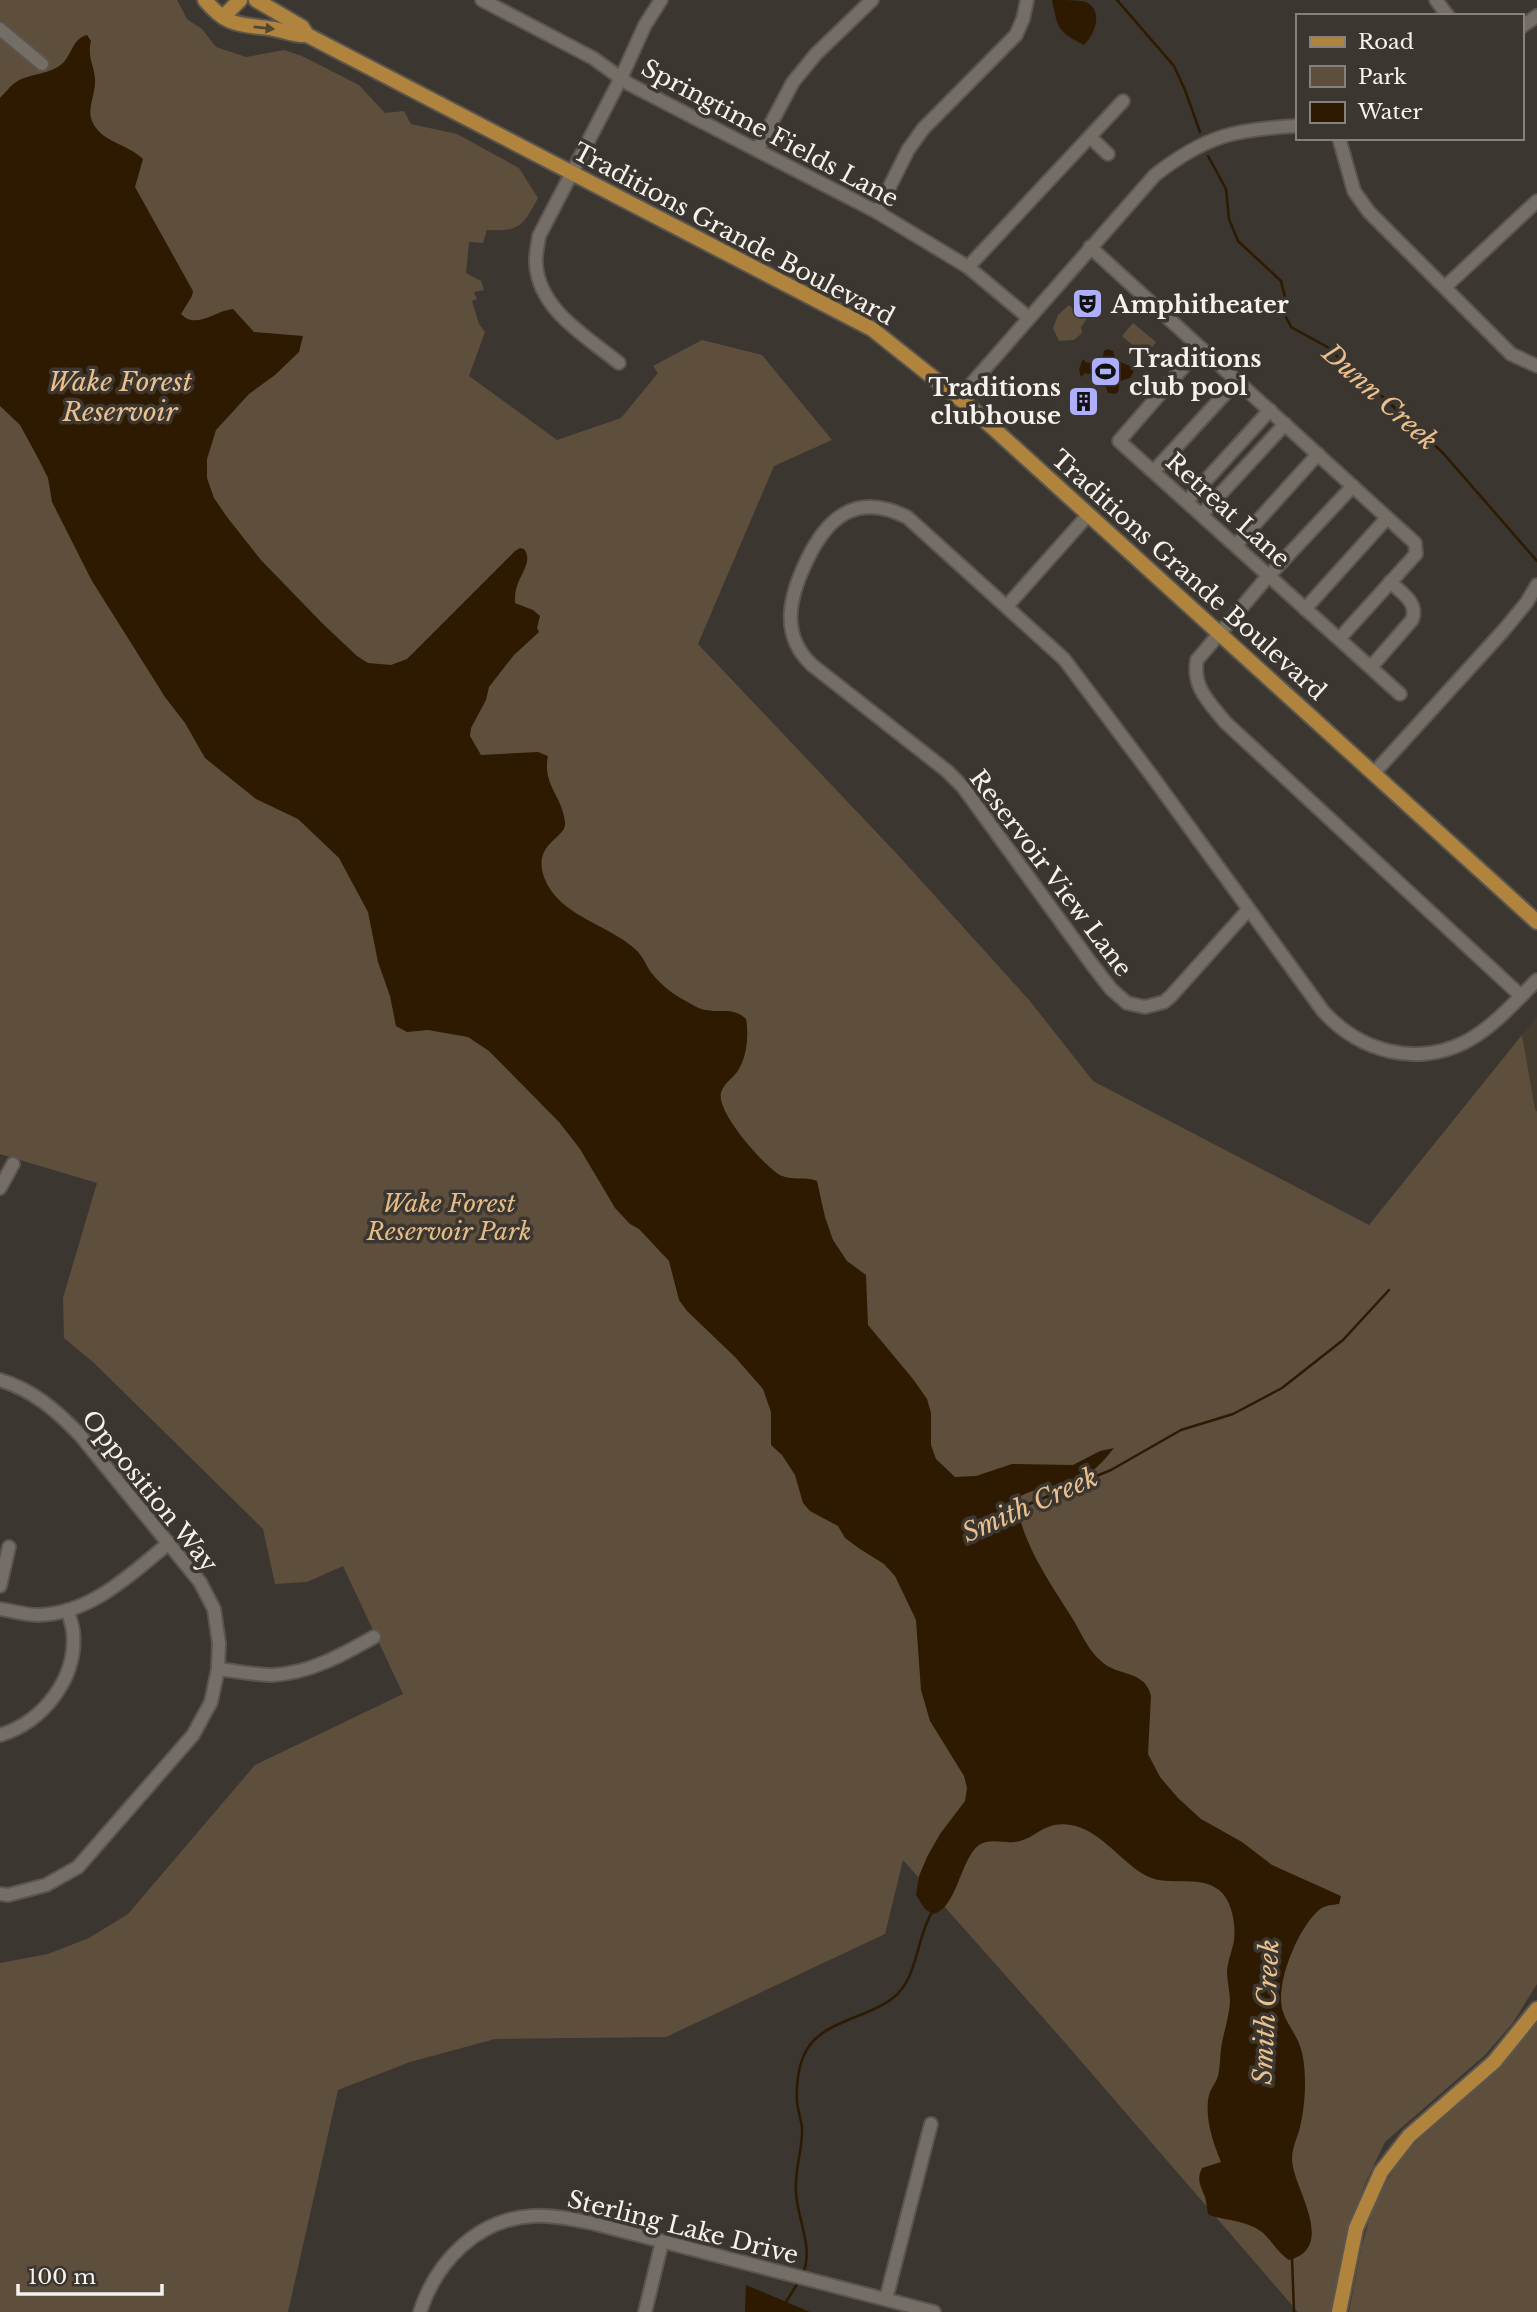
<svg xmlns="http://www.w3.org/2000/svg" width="1537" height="2312" font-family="'Libre Baskerville',serif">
<rect width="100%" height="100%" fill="#3c3630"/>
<!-- built -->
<polygon fill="#453c30" points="1537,1016 1537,1112 1535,1110 1522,1035"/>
<!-- green -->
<g fill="#5e4f3d">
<path d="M0,0H177L187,19L202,29L216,47L246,57L284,50L302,56L359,85L385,113L404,111L411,124L457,134L519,168L538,198C523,226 519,232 487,230L483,243L469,242L466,273L481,281L484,290L474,292L477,299L472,301L479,324L485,332L469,376L557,440L621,418L658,373L653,366L702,340L762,355L832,440L774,466L698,644L897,854L1029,1000L1093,1081L1369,1225L1522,1035L1535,1109L1537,1112V1984L1512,2024L1485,2055L1385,2142L1364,2186L1352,2221L1334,2312H1298L1061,2038L903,1860L885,1934L666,2037L495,2039L410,2062L338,2090L288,2312H0V1963L48,1954L89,1938L128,1914L255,1765L403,1694L343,1566L307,1582L275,1584L263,1529L93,1362L64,1338L63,1298L97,1183L0,1154Z"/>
<polygon points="1069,305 1087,319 1081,327 1082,333 1074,340 1059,341 1053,328 1058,315"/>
<polygon points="1133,323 1156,342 1145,356 1122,336"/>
<polygon points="1537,2016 1537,2312 1349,2312 1361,2249 1374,2203 1400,2159"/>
</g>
<!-- water -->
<g fill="#2d1a00">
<path d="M1052,0C1062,0 1077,0 1086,2C1104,11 1095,34 1084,45C1057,31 1058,29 1052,0Z"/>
<path d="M87,35L91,41C87,58 94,64 95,79C96,92 88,107 91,118C98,142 127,143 143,159L135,187L193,291L192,296L181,314C196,330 214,311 233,309L254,332L303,336L299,352L275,375L249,394L216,430L207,459V478L214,498L227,517L261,560L322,623L357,656L368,663L391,665L407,659L515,551L520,548L524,549C533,561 521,573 517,586C515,591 515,597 515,603L533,610L540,616L537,628L539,632L514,655L489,687L486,700L471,728L470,736L481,755L538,752L548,756C542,785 562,795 565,822C567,839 532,842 544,877C558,916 608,924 635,949C642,955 645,963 650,971C658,982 670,992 682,999C690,1003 698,1009 706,1010C722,1013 734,1007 746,1019C749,1035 747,1058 737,1072C732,1079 723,1084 721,1093C716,1112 764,1166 780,1175C791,1181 805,1176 817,1181L825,1217L833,1240L847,1261L866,1275L868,1325L913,1379L927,1399L931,1413V1445L936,1459L955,1477L976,1476L1012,1464L1073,1465L1100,1451L1114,1448C1102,1463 1090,1477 1070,1482C1051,1488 1040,1486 1021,1496C1019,1506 1018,1512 1021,1522C1031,1557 1055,1590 1074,1621C1082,1635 1089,1651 1101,1661C1117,1677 1145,1669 1151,1696L1148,1754L1160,1777L1178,1798L1201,1819L1242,1842L1272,1865L1341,1896L1339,1904C1332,1905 1325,1905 1319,1910C1298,1928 1274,1985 1283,2012C1287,2024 1296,2034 1300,2046C1304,2057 1305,2071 1305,2083C1305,2099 1303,2116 1299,2131C1295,2143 1290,2154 1293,2167C1298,2194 1335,2248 1289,2260C1278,2253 1272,2241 1262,2232C1246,2220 1227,2221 1209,2215C1206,2209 1207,2203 1205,2197C1201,2186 1196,2180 1202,2168L1221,2162C1213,2143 1204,2116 1209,2095C1211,2088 1216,2083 1218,2076C1220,2067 1220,2058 1221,2049C1223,2034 1229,2018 1230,2002C1230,1992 1227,1981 1227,1971C1228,1961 1231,1954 1233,1945C1237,1929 1233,1901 1219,1890C1197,1873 1167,1889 1143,1874C1114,1856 1092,1818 1054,1825C1041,1828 1032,1838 1020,1841C1007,1845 991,1837 979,1845C960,1859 957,1909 933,1914L925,1909L916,1895L919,1876L927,1857L940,1834L965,1801L967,1788L964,1776L930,1721L921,1690L916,1620L895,1576L884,1564L860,1549L845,1538L838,1526L810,1511L803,1503L795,1475L782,1455L771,1445V1412L763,1389L735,1357L687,1311L679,1300L669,1261L639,1229L630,1224L615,1208L580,1149L559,1122L489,1051L468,1037L428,1030L407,1032L396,1026L390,996L378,962L368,912L339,858L298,819L256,799L205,758L185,723L165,697L92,581L52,502L48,478L38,458L20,425L0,406V98C5,93 10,86 16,82C30,73 50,75 63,63C72,54 73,38 87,35Z"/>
<polygon points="1107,349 1113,351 1116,360 1130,366 1134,371 1130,378 1120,381 1118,392 1115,394 1108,393 1106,387 1103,387 1100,381 1094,378 1094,375 1085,373 1081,377 1079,369 1083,359 1087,363 1102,361 1104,351"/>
<polygon points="746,2285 810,2312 745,2312"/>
</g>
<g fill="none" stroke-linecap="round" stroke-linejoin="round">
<!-- stream -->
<g stroke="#2d1a00" stroke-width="2.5">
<polyline points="1117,0 1174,66 1185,90 1200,132"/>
<polyline points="1208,156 1226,189 1229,219 1238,241 1281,281 1285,297 1284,313 1291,327 1331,349 1351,374 1382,396 1443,453 1537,561"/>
<polyline points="1017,1509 1111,1470 1181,1430 1233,1414 1282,1388 1343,1340 1389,1290"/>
<polyline points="1292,2258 1294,2312"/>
<path d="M802,2275C815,2250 797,2219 796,2192C794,2171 803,2149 802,2128C801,2119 798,2111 797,2102C796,2088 798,2068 804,2055C818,2021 867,2019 893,1998C918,1979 916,1938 932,1912"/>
<polyline points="786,2302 799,2281"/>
</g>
<defs>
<g id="minor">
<polyline points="482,0 593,58 629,84 877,212 968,267 1029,318"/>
<polyline points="1436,0 1448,16"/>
<polyline points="1521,27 1537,16"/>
<polyline points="0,29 42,64"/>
<polyline points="1090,137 1108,154"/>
<polyline points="1339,138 1354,191 1369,212 1511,354 1537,366"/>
<polyline points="757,150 793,82 816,54 872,0"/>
<polyline points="877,212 908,150 923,129 1016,35 1023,19 1027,0"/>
<polyline points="1090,247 1415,543 1416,554 1339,639"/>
<polyline points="968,267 1123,101"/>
<polyline points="1445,287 1537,201"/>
<polyline points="1200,348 1119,441 1400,694"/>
<path d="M619,363C586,336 539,310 536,264C535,255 538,245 539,236L621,78L645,25L661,0"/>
<path d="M959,398L1155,175C1205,136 1235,129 1297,126"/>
<polyline points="1154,471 1237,381"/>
<path d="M1353,486L1263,582L1197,660C1192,687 1209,702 1225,722L1521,996"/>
<polyline points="1187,501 1270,410"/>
<polyline points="1202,514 1285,424"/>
<polyline points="1236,545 1318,454"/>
<polyline points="1007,606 1088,515"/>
<polyline points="1305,609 1387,518"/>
<path d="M1371,667L1412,620C1419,603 1402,593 1390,582"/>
<polyline points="1374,773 1504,630 1527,602 1537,585"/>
<path d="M1248,910L1171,996L1164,1002L1145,1007L1127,1003L1111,989L1091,963L963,787L947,771L812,665C780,635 789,598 806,562C827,517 856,492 907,517L1064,659L1152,776L1323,1011C1360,1052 1418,1068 1469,1040C1495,1025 1516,1001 1537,980"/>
<polyline points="0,1188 13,1164"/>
<path d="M0,1380C33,1390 57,1411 80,1435L200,1582L214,1609L219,1643L218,1669L211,1702L193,1735L78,1867L46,1885L8,1895L0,1894"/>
<polyline points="0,1586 9,1547"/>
<path d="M0,1609C12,1611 26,1615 38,1615C91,1614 131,1574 169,1543"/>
<path d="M218,1669C236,1671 255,1675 273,1675C310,1673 342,1655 374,1637"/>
<path d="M0,1735C43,1722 78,1678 73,1631C72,1624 69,1617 68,1610"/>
<polyline points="886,2299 931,2124"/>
<path d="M420,2312C436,2262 477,2219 533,2216C553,2215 572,2219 592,2223L934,2312"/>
<polyline points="645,2312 662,2242"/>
</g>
<g id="major">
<path d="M205,0C228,28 242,24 274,29C286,31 295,36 307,35"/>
<polyline points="256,0 302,27 307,35 872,329 970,407 1537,922"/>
<polyline points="223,17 240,0"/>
<polyline points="1339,2312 1356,2228 1381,2172 1409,2136 1494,2062 1537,2009"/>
</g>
</defs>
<!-- minor casing -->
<use href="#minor" stroke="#5a554f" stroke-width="16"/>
<!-- major casing -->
<use href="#major" stroke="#5a554f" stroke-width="18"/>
<!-- minor -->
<use href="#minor" stroke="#746e66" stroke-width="12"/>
<!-- major -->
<use href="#major" stroke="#b1843d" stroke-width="14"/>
</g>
<!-- one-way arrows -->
<defs><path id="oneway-solid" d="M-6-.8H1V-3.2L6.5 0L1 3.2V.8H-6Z" transform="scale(1.75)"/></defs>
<use fill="#534633" href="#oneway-solid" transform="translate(264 28) rotate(6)"/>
<!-- icons -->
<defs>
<symbol id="theatre-square" viewBox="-11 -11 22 22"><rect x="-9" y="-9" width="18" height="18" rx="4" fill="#adaffb" stroke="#3c3630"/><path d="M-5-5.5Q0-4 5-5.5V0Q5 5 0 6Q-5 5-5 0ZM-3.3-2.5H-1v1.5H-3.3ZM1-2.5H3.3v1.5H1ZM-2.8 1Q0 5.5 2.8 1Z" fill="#111"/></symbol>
<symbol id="stadium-square" viewBox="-11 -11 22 22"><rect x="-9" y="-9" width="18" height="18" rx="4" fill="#adaffb" stroke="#3c3630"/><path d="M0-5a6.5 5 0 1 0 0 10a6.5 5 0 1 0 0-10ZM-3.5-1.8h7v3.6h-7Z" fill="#111"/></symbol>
<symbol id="building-square" viewBox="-11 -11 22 22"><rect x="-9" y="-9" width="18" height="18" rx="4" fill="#adaffb" stroke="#3c3630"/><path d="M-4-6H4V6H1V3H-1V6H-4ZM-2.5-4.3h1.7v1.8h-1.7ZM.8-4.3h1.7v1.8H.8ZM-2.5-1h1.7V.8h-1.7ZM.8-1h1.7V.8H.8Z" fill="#111"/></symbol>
</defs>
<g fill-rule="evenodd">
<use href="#theatre-square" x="1070" y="286" width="35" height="35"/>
<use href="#stadium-square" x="1088" y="354" width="35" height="35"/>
<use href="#building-square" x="1066" y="384" width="35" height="35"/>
</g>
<g text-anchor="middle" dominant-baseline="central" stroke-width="7" stroke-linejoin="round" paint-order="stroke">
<!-- street labels -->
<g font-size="24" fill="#f6f2ee" stroke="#3c3630">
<text transform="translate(770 133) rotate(28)">Springtime Fields Lane</text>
<text transform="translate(734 234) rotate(28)">Traditions Grande Boulevard</text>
<text transform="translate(1228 510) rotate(42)">Retreat Lane</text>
<text transform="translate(1189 575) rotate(42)">Traditions Grande Boulevard</text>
<text transform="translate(1051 873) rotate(53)">Reservoir View Lane</text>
<text transform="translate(150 1491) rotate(51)">Opposition Way</text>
<text transform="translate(683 2227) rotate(14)">Sterling Lake Drive</text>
</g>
<!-- poi labels -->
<g font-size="24" font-weight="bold" fill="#f6f2ee" stroke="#3c3630" text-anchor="start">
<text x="1111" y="304">Amphitheater</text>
<text x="1129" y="358">Traditions<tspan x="1129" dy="28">club pool</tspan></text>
<text x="1061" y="387" text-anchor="end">Traditions<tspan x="1061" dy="28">clubhouse</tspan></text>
</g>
<!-- park labels -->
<g font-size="24" font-style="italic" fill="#e4bc88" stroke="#3c3630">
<text x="449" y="1203">Wake Forest<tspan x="449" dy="28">Reservoir Park</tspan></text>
</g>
<!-- water labels -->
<g font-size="26" font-style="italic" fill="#eac18e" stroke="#3c3630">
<text x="120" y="382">Wake Forest<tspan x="120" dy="30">Reservoir</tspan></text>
<text transform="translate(1380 397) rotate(42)">Dunn Creek</text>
<text transform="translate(1030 1505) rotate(-24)">Smith Creek</text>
<text transform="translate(1266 2012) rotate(-87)">Smith Creek</text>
</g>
</g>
<!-- legend -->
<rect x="1296" y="14" width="228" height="126" fill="#3c3630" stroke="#86817c" stroke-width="2"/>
<rect x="1310" y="37" width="35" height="10" fill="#b1843d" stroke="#86817c" stroke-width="2"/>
<text x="1358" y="49" font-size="21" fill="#f6f2ee">Road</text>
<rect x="1310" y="66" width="35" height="21" fill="#5e4f3d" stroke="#86817c" stroke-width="2"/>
<text x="1358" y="84" font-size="21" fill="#f6f2ee">Park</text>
<rect x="1310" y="102" width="35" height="21" fill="#2d1a00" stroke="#86817c" stroke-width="2"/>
<text x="1358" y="119" font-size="21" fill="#f6f2ee">Water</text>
<!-- scale -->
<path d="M18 2284v10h144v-10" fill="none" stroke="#f6f2ee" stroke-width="3.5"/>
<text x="28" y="2284" font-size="21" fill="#f6f2ee" stroke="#3c3630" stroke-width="5" paint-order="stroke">100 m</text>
</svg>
